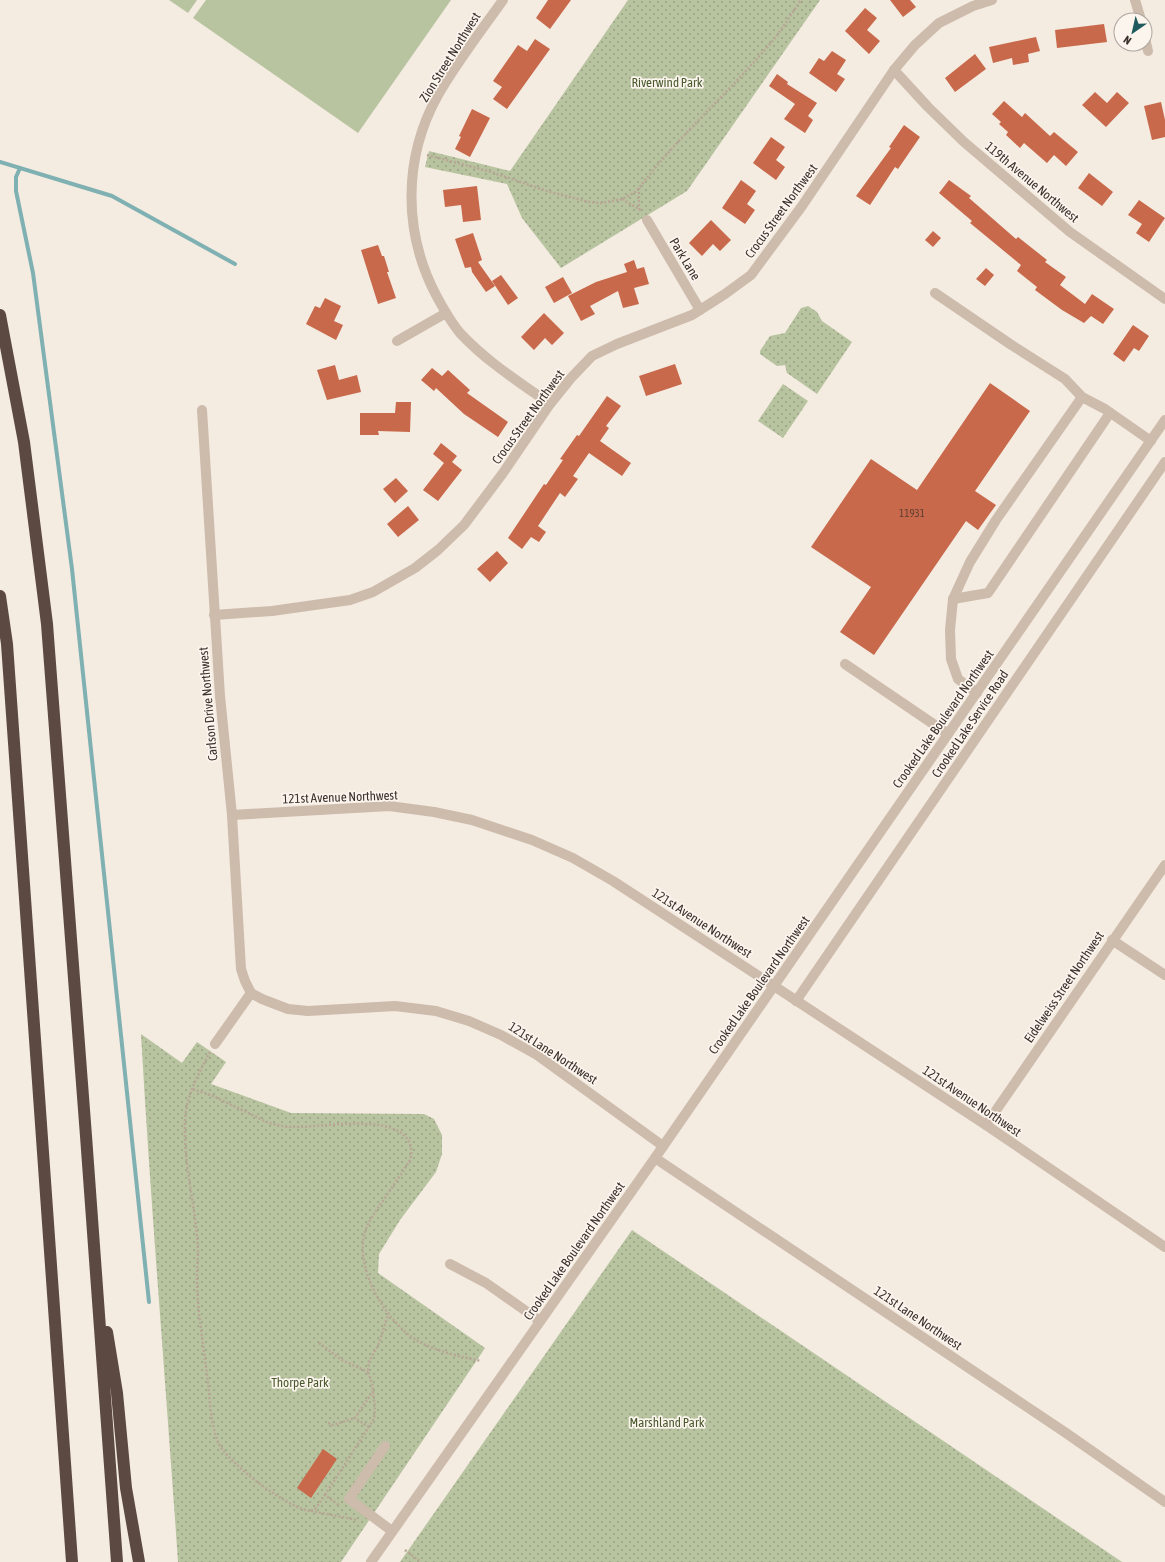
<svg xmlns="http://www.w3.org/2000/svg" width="1165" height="1562" font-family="'Asap Condensed',sans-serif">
<defs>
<pattern id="park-dots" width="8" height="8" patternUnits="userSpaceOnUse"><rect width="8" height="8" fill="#b8c4a0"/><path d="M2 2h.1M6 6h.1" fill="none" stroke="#97a083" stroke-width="1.8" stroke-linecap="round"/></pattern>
</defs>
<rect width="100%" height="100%" fill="#f4ebe1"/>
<!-- grass -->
<g fill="#b8c4a0">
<polygon points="169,0 197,0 188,13"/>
<polygon points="206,0 451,0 358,133 193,18"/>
</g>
<!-- park -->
<g fill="url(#park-dots)">
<polygon points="628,0 820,0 687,191 561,268 522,218 507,184 425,167 429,151 510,171"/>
<polygon points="808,306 817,312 822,321 852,342 817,394 787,373 785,365 777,366 760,354 760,351 770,336 785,333 801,308"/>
<polygon points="783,384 808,401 783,438 758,421"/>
<path d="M141,1034L182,1063L197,1042L226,1062L211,1084L291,1113L424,1114L434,1119L442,1135V1154L436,1172L400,1220L379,1254L378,1273L485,1348L341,1562H178C166,1386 151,1210 141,1034Z"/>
<polygon points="632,1230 1122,1562 400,1562"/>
</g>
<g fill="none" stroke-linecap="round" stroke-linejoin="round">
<!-- stream -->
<g stroke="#7fb0b2" stroke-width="4">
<polyline points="0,162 112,196 235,264"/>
<polyline points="20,168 16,177 16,191 33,273 72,569 149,1302"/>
</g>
</g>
<!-- building -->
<g fill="#c8694b">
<polygon points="548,0 571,0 550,29 536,18"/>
<polygon points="890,0 910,0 916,7 903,17"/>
<polygon points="865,8 877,18 867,30 880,41 869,54 845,31"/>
<polygon points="1104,24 1107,42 1057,48 1055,30"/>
<polygon points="1036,37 1040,51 1028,54 1029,62 1013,65 1012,58 993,63 989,47"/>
<polygon points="535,39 550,49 507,109 493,99 502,87 493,81 518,45 527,51"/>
<polygon points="832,51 846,60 837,74 845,79 836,92 809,73 819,58 824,61"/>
<polygon points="975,54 986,69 955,92 945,78"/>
<polygon points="777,74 788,82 787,84 817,103 808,116 813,120 805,133 784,119 795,104 769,86"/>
<polygon points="1095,92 1107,103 1117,92 1129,103 1106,127 1082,105"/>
<polygon points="1004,101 1022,117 1025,113 1050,136 1054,132 1078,152 1066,166 1054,155 1047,163 1024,143 1020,148 1006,135 1008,132 999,124 1001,122 992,114"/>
<polygon points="1161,102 1165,120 1165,137 1152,140 1144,106"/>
<polygon points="472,109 490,118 470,157 455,149 461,137 459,136"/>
<polygon points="904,125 920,137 898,169 895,167 870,205 856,196 891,148 889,147"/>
<polygon points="771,137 785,147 776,160 785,167 776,180 753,163"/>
<polygon points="1089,173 1113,192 1102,206 1078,188"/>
<polygon points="741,180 756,191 747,204 755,210 745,224 722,208"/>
<polygon points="949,180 971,196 969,198 1016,239 1018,237 1047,260 1045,262 1066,277 1060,285 1085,304 1092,294 1114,309 1103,324 1091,316 1084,323 1062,310 1035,290 1037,287 1017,271 1021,265 970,223 972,221 939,193"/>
<polygon points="477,186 481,220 463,222 461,205 445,207 443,190"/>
<polygon points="1139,200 1165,218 1149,242 1136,233 1142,224 1128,215"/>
<polygon points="711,220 731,240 720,251 713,244 702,256 689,243"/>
<polygon points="933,231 941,238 933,247 925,240"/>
<polygon points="473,233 482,260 478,262 495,286 486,292 472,272 471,267 465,268 455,239"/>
<polygon points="378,245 382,256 384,256 389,272 387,272 396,298 378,304 361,250"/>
<polygon points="634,260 637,269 644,267 649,284 634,288 639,304 623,308 618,291 590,306 595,314 581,321 568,296 596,282 627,272 624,264"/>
<polygon points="986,268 994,275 985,286 976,279"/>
<polygon points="501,275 518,298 508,305 492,281"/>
<polygon points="563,277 572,293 554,303 545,287"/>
<polygon points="325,298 341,306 334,321 343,325 336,340 306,324 315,306 320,308"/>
<polygon points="544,313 564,333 552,345 545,338 534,350 521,337"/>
<polygon points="1133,325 1149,336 1139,351 1134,348 1124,362 1113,354"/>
<polygon points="675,364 682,384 646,396 639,376"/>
<polygon points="335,365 339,380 357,375 361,392 327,400 317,370"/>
<polygon points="432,368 442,376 448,370 470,390 467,393 508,422 498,437 464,414 436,388 434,391 421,380"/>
<polygon points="990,383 1030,411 975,491 996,505 978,530 966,521 874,655 840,632 871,587 811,547 871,459 917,490"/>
<polygon points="607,396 621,406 606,426 609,428 600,441 631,463 622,476 589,453 573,476 578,479 565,497 560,493 538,526 546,532 539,542 531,537 522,549 508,538 544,484 546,485 563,460 560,459 577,435 579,436"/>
<polygon points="396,402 411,402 410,432 378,431 379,435 360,435 360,413 395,413"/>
<polygon points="441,443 457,456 452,462 462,470 438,501 423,490 444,463 433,454"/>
<polygon points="396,478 408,491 395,503 383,489"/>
<polygon points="408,506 419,520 398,537 387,524"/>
<polygon points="497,551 508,563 490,582 477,569"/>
<polygon points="323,1449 337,1459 311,1498 297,1488"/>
</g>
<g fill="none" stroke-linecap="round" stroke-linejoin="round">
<!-- path -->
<g stroke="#b9a596" stroke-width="2.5" stroke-dasharray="2 2" stroke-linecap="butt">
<path d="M427,155L488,171L547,191L589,202L601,203L622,199L634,193L639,188C680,134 732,90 775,38C784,26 792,13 801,0"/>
<polyline points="639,188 639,209"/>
<polyline points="622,199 639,209 641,211"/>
<path d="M210,1052C199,1073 186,1096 185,1120C183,1164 196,1206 198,1250C198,1259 197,1268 197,1277C197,1312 204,1348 208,1383C210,1402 211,1424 218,1442C226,1462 290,1510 311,1511L315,1509L325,1495L340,1506"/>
<path d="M193,1089L213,1096L269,1123C277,1125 285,1127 293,1127C320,1128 404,1110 411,1148C412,1152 411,1156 410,1160C402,1173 393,1186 385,1198C377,1210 369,1219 365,1232C354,1269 386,1322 418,1341C435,1351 462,1357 481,1361"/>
<polyline points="319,1343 342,1360 368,1372"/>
<polyline points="328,1423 333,1425 355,1418"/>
<polyline points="369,1427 355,1418 373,1391"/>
<polyline points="325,1495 374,1419 375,1409 372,1383 368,1372 369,1361 378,1346 388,1315"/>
<polyline points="311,1511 358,1520"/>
<polyline points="405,1550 421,1562"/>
</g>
<!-- minor -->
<g stroke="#cdbbac" stroke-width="10">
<path d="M503,0C481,31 457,62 438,95C403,158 403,232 436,295C443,308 450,321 460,333C486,361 519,382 550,404"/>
<polyline points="1135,0 1141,20"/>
<polyline points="1145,38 1148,51"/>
<polyline points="894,70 928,107 964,142 1070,232 1165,299"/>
<polyline points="647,220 700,310"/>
<polyline points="935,293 1010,344 1065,379 1082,397 1105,409 1151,441"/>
<polyline points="397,341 446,313"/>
<polyline points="202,410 220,696 232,815 241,969 245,981 251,993"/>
<polyline points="953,599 988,593 1110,413"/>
<polyline points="214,615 272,611 350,600 373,592 415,568 438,550 464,525 503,473 550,404 571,378 592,356 617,344 692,315 725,294 751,275 802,206 894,70 915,45 939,23 973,6 992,0"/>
<polyline points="845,664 948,734"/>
<polyline points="977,693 958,679 951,659 950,630 953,599 970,562 996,520 1082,397"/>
<polyline points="232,815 389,806 434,812 472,820 532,840 573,858 613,881 774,986 986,1125 1165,1247"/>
<polyline points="1112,940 1165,975"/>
<polyline points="251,993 262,999 288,1009 308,1011 395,1006 436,1011 469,1021 501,1035 537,1055 663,1146"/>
<polyline points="796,1001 1165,462"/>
<polyline points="215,1044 251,993"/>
<polyline points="986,1125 1165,865"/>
<polyline points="655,1158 1066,1433 1165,1502"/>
<polyline points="450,1264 486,1283 540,1321"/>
<polyline points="385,1446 349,1499 392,1531"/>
<polyline points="371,1562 655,1158 1165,420"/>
</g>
<!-- highway -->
<g stroke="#5c4a42" stroke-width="12">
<polyline points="0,315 24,442 47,624 86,1136 117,1562"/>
<polyline points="0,596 7,644 72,1562"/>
<polyline points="107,1332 117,1393 126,1488 139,1562"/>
</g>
</g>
<g text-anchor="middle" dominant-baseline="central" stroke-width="3.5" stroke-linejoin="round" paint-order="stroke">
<!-- number labels -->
<g font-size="11" fill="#5e3e33">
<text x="912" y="513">11931</text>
</g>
<!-- street labels -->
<g font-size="13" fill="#3b302b" stroke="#fbf5ee">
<text transform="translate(450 57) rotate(-58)">Zion Street Northwest</text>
<text transform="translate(1032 182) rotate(40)">119th Avenue Northwest</text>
<text transform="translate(781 211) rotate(-54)">Crocus Street Northwest</text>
<text transform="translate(685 259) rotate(59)">Park Lane</text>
<text transform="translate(528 417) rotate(-54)">Crocus Street Northwest</text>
<text transform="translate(208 704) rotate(-95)">Carlson Drive Northwest</text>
<text transform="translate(943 719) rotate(-55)">Crooked Lake Boulevard Northwest</text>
<text transform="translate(970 724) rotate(-56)">Crooked Lake Service Road</text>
<text transform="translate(340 797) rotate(-2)">121st Avenue Northwest</text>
<text transform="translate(702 923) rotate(33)">121st Avenue Northwest</text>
<text transform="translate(759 985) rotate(-55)">Crooked Lake Boulevard Northwest</text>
<text transform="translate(1064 987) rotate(-56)">Eidelweiss Street Northwest</text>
<text transform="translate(553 1053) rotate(33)">121st Lane Northwest</text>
<text transform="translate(972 1101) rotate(34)">121st Avenue Northwest</text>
<text transform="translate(574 1251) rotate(-55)">Crooked Lake Boulevard Northwest</text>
<text transform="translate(918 1318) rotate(34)">121st Lane Northwest</text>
</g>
<!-- park labels -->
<g font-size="13" fill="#4a5a2e" stroke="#fbf5ee">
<text x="667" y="82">Riverwind Park</text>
<text x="300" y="1382">Thorpe Park</text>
<text x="667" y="1422">Marshland Park</text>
</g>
</g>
<!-- north arrow -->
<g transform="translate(1133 32) rotate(214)"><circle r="19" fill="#fbf5ee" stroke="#aea6a0"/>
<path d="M0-3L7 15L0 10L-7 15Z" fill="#1f5a5e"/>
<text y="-6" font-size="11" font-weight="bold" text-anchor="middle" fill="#3b302b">N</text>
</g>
</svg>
